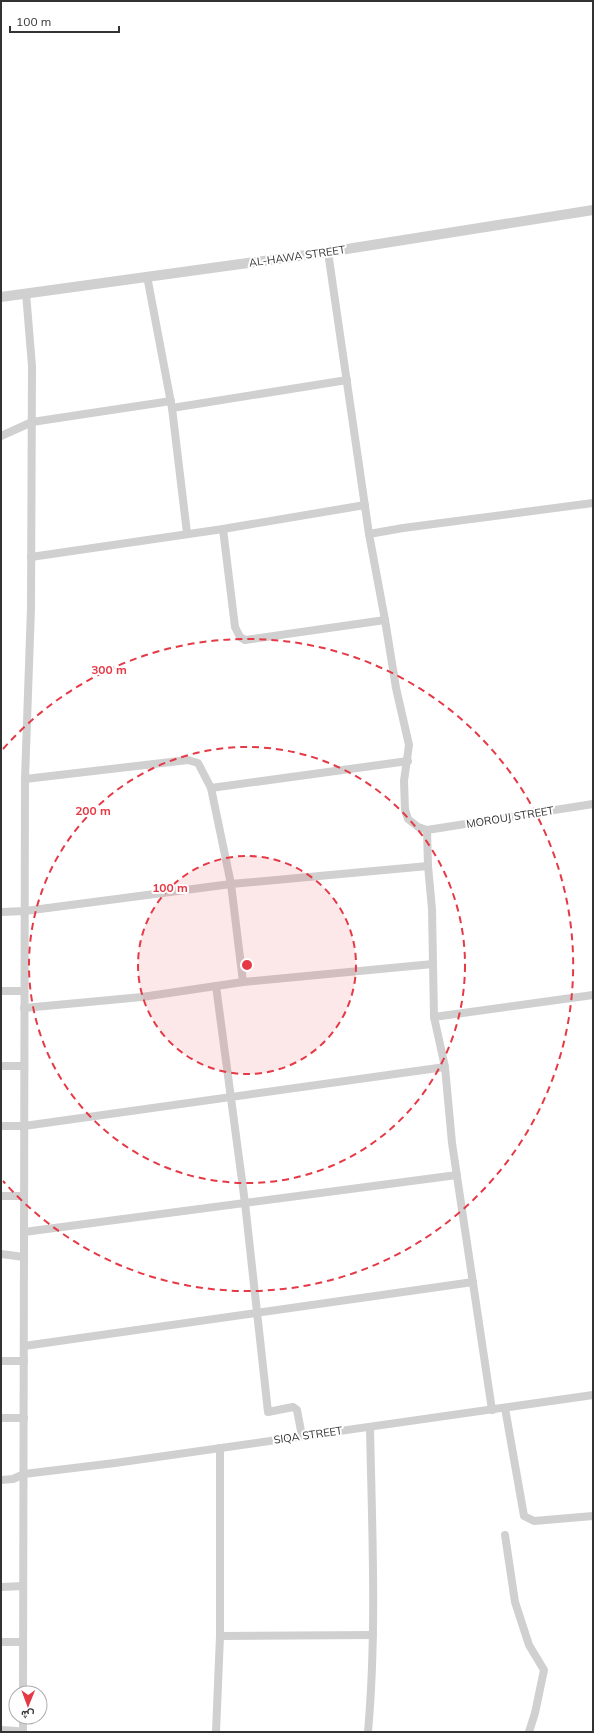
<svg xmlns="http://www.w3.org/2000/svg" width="594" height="1733" font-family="Mulish,Vazirmatn,sans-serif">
<rect width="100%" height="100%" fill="#fff"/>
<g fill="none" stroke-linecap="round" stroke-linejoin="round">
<!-- minor -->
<g stroke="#d0d0d0" stroke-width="8">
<polyline points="328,252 369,534 385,620 396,688 409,745 404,781 405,810 408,819 418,827 427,830 428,866 432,909 434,1017 445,1067 452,1143 492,1410"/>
<polyline points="147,276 172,408 187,533"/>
<polyline points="172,408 347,380"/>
<polyline points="1,436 32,422 171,401"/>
<polyline points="223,529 235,627 240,637 245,640 385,620"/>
<polyline points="369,534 403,528 593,503"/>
<polyline points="31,557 223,529 365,505"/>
<polyline points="25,779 188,760 198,763 211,788 231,884 243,982"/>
<polyline points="211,788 408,761"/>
<polyline points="427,830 593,804"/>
<polyline points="1,912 25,911 231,884 428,866"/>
<polyline points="216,986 245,1203 268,1412 293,1407 297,1410 302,1436"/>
<polyline points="1,991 24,991"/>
<polyline points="24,1008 142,997 243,982 433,964"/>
<polyline points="434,1017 593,995"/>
<polyline points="1,1066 24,1066"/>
<polyline points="1,1126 24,1126 445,1067"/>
<polyline points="1,1196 24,1196"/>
<polyline points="24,1232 457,1175"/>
<polyline points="1,1254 24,1257"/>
<polyline points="24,1346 473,1282"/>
<polyline points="1,1361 24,1361"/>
<polyline points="505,1408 524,1516 534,1521 593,1516"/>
<polyline points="1,1418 24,1418"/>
<polyline points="1,1480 13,1479 24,1474 115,1463 593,1395"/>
<polyline points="505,1535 515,1602 529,1645 544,1670 535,1713 529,1732"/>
<polyline points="1,1587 23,1586"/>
<polyline points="220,1636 373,1635"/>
<polyline points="1,1642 23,1642"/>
<polyline points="23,1693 25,779 31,608 32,366 26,293"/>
<polyline points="23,1732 23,1717"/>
<polyline points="216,1732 220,1636 220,1448"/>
<path d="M368,1732C377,1630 372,1529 370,1427"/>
</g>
<!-- tertiary -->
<g stroke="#d0d0d0" stroke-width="10">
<polyline points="1,297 328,252 593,210"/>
<polyline points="1,1731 17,1732"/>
</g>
</g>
<!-- distance rings -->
<circle cx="247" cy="965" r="109" fill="#e63946" fill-opacity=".12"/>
<g fill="none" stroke="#e63946" stroke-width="2" stroke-dasharray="7 5">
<circle cx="247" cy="965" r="109"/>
<circle cx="247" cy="965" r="218"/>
<path d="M3 749A326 326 0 1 1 3 1181"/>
</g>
<g text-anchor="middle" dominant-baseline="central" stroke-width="4" stroke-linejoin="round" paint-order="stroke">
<!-- street labels -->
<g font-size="11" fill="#333" stroke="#fff">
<text transform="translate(297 256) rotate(-8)">AL-HAWA STREET</text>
<text transform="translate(510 817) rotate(-9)">MOROUJ STREET</text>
<text transform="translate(308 1435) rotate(-8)">SIQA STREET</text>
</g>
</g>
<circle cx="247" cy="965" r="6" fill="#e63946" stroke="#fff" stroke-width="2"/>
<g font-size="12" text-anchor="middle" font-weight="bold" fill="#e63946" stroke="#fff" stroke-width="4" stroke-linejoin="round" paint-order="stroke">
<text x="109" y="674">300 m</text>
<text x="93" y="815">200 m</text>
<text x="170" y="892">100 m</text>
</g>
<!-- border -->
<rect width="594" height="1733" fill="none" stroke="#333333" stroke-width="4"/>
<!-- north arrow -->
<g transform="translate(28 1705) rotate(181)"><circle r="19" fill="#ffffff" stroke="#adadad"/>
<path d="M0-3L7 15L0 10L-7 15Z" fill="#e63946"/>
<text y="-6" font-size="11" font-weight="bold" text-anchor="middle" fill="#333333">ش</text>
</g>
<!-- scale -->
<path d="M10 26v6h109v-6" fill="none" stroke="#333333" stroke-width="2"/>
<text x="16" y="26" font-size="12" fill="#333333" stroke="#ffffff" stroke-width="3" paint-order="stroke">100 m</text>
</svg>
